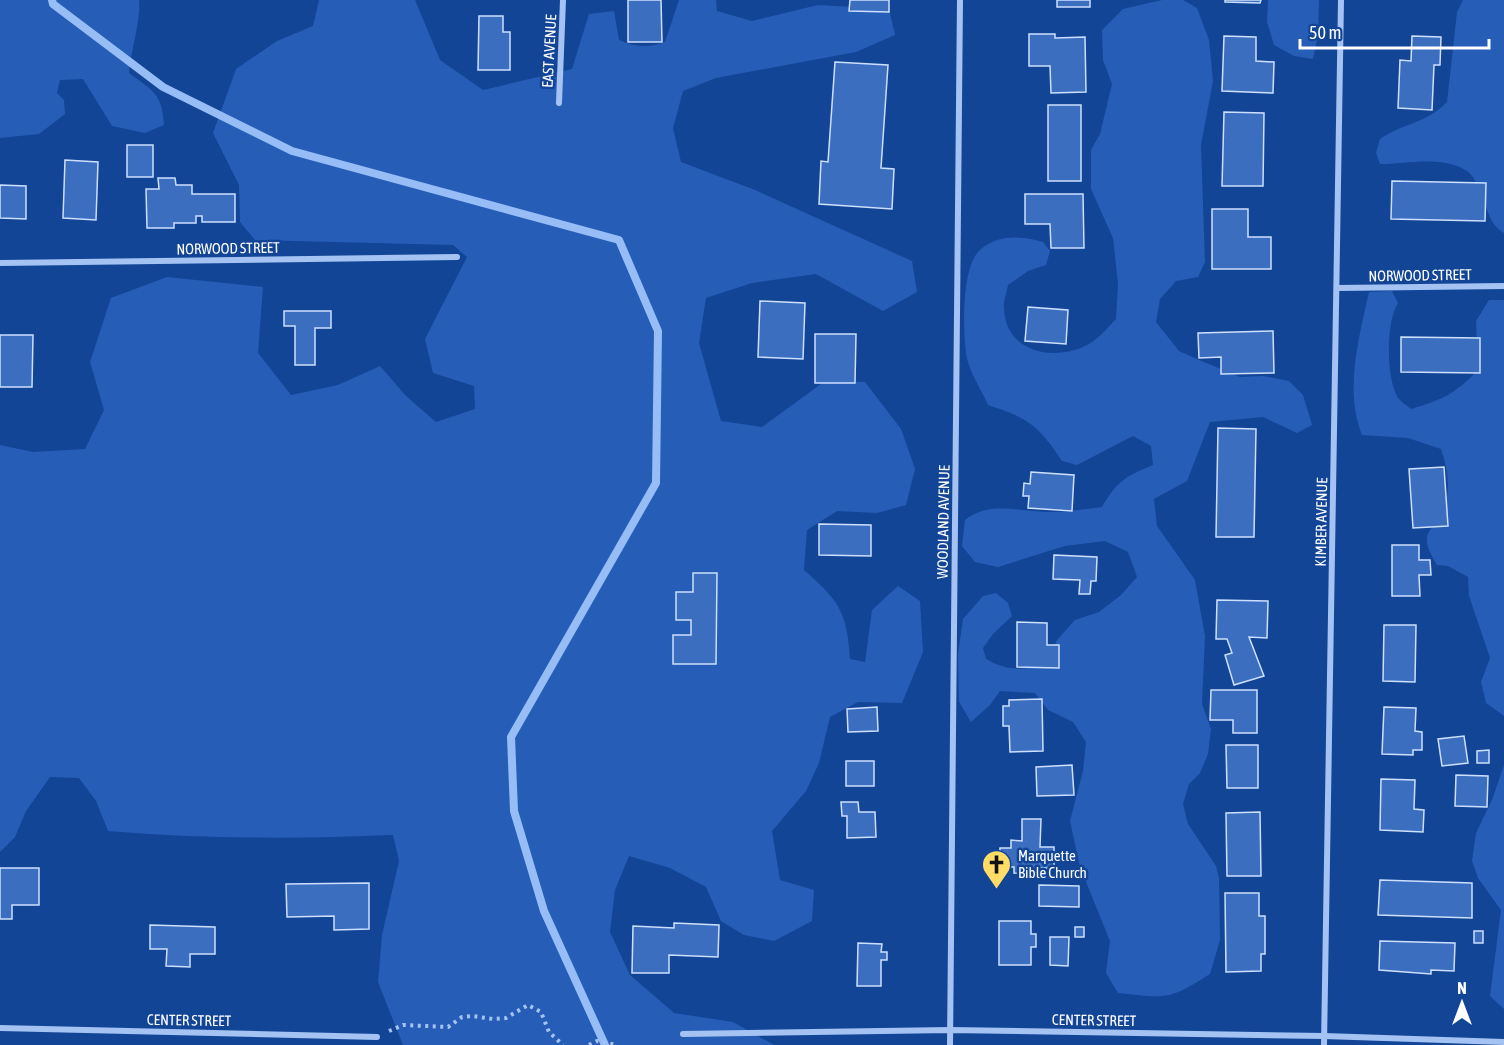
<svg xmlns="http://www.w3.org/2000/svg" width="1504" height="1045" font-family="'Asap Condensed',sans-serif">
<rect width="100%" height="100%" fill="#134597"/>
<!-- green -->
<g fill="#265db6">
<path d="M0,0H139C141,19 131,51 129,73C153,91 162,93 164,125L145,133L112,126L83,79L60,80L57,93L64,100L65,114L39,134L0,138Z"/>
<path d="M319,0H415L440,60L483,90L572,69L589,14L614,11L619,40C633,47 650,48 665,42L679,0H716L717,11L752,21L818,5L889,9L895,35L856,52L716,78L683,91L673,128L681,162L755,190L912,261L917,292L883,311L816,274L752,283L706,298L699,343L721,421L762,427L825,381L865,382L901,429L915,469L906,505L877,513L837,511L807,530L804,570C839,601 847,611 850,659L865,662L872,610L898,586L920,601L923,652L902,703L858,702L830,717L819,763L806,791L772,831L780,880L814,890L812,921L774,941L744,935L721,921L706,887L670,868L629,856L615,890L610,932L630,975L674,1013L733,1022L774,1045H403L378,982L382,935L399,861L393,835C298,839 203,839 108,831L96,801L79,778L50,777L26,811L15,837L0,852V445L33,452L85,449L104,410L90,362L111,298L167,277L263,287L258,353L291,395L338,385L380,366L406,396L436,422L475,409L474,386L433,373L425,339L467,257L453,245L255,240L240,222L239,185L213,133L236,69L277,41L313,26Z"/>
<path d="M1162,0H1183L1197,8L1209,40L1213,81L1201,145L1205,262L1198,277L1176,281L1160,299L1156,322L1179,351L1199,360L1240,377L1263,376L1289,381L1303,395L1312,425L1297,433L1263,417L1210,422L1187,481L1154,499L1157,526L1195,580L1205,636L1202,704L1211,729L1208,754L1200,773L1189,784L1183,804L1188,824L1216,866L1219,878L1220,940L1210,974C1168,1001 1166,998 1118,993L1106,973L1110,941L1080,867L1070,821L1083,771L1086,742L1073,722L1048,710L1035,693L1000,691L990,705L971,722L959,702L958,654L963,619L983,596L996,593L1008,603L1012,616L993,634L983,648L986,659C1007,671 1025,671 1047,663L1057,640L1075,620L1099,612L1121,595L1137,577L1128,552L1105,541L1065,546L998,567L975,562L962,546L965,520C989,500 1021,512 1050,512C1068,512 1085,509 1102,507C1117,481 1126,476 1153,465L1151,446L1133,436L1077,465L1062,461C1039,426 1029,418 988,405C981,389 968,370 966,353C963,330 961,265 981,249C999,234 1022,236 1043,242L1050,251L1046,265L1028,271L1008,285C1007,292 1003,301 1004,308C1005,355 1060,363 1092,342C1101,336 1109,326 1116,319L1118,284L1113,238L1091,189V150L1100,134L1112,84L1103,60L1102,30L1123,9Z"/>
<polygon points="1268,0 1319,0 1318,34 1313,59 1294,56 1274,45 1267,22"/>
<path d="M1463,0H1504V233C1492,226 1490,217 1484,203C1480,193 1476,177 1467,171C1443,155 1406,164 1380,164L1376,153L1380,139C1403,123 1426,124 1447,102L1457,12Z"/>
<path d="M1392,291L1398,303C1386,321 1386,376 1397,396C1399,401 1407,405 1411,409C1442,400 1455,394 1478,370L1476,321L1489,300H1504V716L1486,703L1481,682L1490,658L1469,596L1468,577L1448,566L1437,565C1414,528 1436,534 1445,505C1451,486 1447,467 1441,449L1408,438L1362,435C1344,391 1359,337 1369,292Z"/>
<polygon points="1504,765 1504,1009 1490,996 1501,910 1478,878 1472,861 1476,833 1492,800"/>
</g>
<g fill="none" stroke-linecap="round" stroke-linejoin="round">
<!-- stream -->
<polyline stroke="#96bdf6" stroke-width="8" points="52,0 53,4 163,87 292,151 619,240 658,331 656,483 511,737 514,811 544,911 605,1045"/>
</g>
<!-- building -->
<g fill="#3c6ebf" stroke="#ccdffd" stroke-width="1.5">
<polygon points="628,0 661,0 662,42 628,42"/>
<polygon points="850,0 889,0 889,12 849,11"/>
<rect x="1057" y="0" width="33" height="7"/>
<polygon points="1225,0 1261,0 1260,3 1225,2"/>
<polygon points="479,16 503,16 503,32 510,32 510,70 478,70"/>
<polygon points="1029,34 1055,34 1055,38 1085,37 1086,92 1051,93 1050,66 1029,66"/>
<polygon points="1224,36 1256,37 1256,61 1274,62 1273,93 1222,91"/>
<polygon points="1412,36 1441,37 1440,65 1434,65 1432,110 1398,108 1400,60 1411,61"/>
<polygon points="835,62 888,65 881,168 894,169 892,209 819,204 821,161 828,162"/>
<rect x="1048" y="105" width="33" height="76"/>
<polygon points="1224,112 1264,113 1263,186 1222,186"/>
<rect x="127" y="145" width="26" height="32"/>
<polygon points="65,160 98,162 96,220 63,218"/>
<polygon points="158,178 175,178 176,185 192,185 192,194 235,194 235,222 202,222 202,216 196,216 196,223 174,223 174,228 147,228 146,189 159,189"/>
<polygon points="1392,181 1486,183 1485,221 1391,219"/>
<polygon points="0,185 26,186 26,219 0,218"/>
<polygon points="1025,194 1083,194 1084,248 1051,248 1050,224 1025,224"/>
<polygon points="1212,209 1248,209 1248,237 1271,237 1271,269 1212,269"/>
<polygon points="760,301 805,303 803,359 758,357"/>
<polygon points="1028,307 1068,310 1066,344 1025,341"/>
<polygon points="284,311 331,311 331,328 315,328 315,365 295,365 295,326 284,326"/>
<polygon points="1273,331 1274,373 1221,374 1221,357 1199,358 1198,333"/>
<polygon points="815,334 856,334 855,383 815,383"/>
<polygon points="0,335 33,335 32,387 0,387"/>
<polygon points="1401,337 1480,338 1480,373 1401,372"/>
<polygon points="1218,428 1256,429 1254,537 1216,537"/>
<polygon points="1444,467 1448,526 1413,528 1409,469"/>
<polygon points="1031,472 1074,475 1072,511 1028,508 1029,496 1023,496 1024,483 1030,484"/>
<polygon points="819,524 871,525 871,556 819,555"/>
<polygon points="1392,545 1419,545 1419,560 1430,560 1431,575 1419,575 1420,596 1392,596"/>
<polygon points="1054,555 1097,557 1096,581 1091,581 1090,594 1079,594 1080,580 1053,579"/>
<polygon points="693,573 717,573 716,664 673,664 673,635 691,635 691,620 676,620 676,592 693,592"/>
<polygon points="1217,600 1268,601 1267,638 1249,637 1264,676 1234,685 1225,655 1232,653 1227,639 1216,639"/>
<polygon points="1017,622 1047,623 1047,645 1059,645 1059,668 1017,667"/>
<polygon points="1384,625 1416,625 1415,682 1383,681"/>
<polygon points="1211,690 1257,690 1257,733 1233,733 1233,720 1210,720"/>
<polygon points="1042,699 1043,751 1010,752 1009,726 1003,726 1003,706 1009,706 1009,700"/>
<polygon points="877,707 878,731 848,732 847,709"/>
<polygon points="1384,707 1416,708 1415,731 1422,732 1422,750 1413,750 1413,755 1382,754"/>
<polygon points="1464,736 1468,763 1442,766 1438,739"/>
<polygon points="1226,745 1258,745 1258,788 1227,788"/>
<polygon points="1489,750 1489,763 1477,763 1477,751"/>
<rect x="846" y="761" width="28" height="25"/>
<polygon points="1072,765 1074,795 1037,796 1036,767"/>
<polygon points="1456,775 1488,776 1487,807 1455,806"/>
<polygon points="1381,779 1415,780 1414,809 1424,810 1423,832 1380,830"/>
<polygon points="841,802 858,802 859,812 875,812 876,837 847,838 847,816 842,816"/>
<polygon points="1260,812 1261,876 1227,876 1226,813"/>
<polygon points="1022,819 1041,819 1040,847 1054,847 1054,868 1039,868 1039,874 1014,873 1014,867 999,867 1000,848 1011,848 1011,840 1022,841"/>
<polygon points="0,868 39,868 39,905 12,905 12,919 0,919"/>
<polygon points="1380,880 1472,883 1472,918 1378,915"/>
<polygon points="369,883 369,929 334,930 334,916 287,917 286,884"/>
<polygon points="1039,885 1079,886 1079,907 1039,906"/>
<polygon points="1225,893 1259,893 1259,916 1265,916 1265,954 1261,954 1261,971 1226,972"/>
<polygon points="999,921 1031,921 1031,934 1036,934 1036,947 1031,947 1031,965 999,965"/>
<polygon points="674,923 719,925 718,957 669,955 669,973 632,973 633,926 674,928"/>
<polygon points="150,925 215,927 215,954 190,954 190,967 166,966 167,949 150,949"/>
<rect x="1075" y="927" width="9" height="10"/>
<rect x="1474" y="931" width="9" height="12"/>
<polygon points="1050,937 1069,937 1068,966 1050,965"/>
<polygon points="1380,941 1455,943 1454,971 1431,970 1431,974 1379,970"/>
<polygon points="858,943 882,944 881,952 887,952 887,960 881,960 881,986 857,986"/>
</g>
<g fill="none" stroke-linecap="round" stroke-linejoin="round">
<!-- path -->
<g stroke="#a4c3f3" stroke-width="4" stroke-dasharray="3 4.5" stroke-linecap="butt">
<polyline points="389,1031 403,1025 448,1027 462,1017 472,1016 493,1019 506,1018 528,1005 541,1012 549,1032 563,1045"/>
<polyline points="589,1045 597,1041 617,1045"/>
</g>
<!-- minor -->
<g stroke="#a4c3f3" stroke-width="6">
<polyline points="559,103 563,0"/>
<polyline points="0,263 457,257"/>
<polyline points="1337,288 1504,286"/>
<polyline points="0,1028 377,1037"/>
<polyline points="683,1034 950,1030 1324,1036 1504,1042"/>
<polyline points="950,1045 960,0"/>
<polyline points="1324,1045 1341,0"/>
</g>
</g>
<!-- icons -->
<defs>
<symbol id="church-pin" viewBox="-11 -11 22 30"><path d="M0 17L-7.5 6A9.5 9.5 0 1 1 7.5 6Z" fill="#ffdc66" stroke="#134597"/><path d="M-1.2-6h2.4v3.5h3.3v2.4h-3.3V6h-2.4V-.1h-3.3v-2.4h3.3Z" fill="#111"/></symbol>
</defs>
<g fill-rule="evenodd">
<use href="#church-pin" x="980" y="848" width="33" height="45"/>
</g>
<g text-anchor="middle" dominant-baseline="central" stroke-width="5" stroke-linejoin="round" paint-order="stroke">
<!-- street labels -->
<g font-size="15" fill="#fff" stroke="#134597">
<text transform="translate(549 51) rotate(-87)">EAST AVENUE</text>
<text transform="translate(228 248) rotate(-1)">NORWOOD STREET</text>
<text transform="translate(1420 275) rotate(-1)">NORWOOD STREET</text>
<text transform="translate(943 522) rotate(-89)">WOODLAND AVENUE</text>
<text transform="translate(1321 522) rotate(-89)">KIMBER AVENUE</text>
<text transform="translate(189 1020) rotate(1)">CENTER STREET</text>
<text transform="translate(1094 1020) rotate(1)">CENTER STREET</text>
</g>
<!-- poi labels -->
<g font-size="15" fill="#fff" stroke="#134597" text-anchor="start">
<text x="1018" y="855">Marquette<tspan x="1018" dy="17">Bible Church</tspan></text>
</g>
</g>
<!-- north arrow -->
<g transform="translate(1462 1003)" stroke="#134597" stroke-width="4.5" paint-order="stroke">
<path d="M0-4.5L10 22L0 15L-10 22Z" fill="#ffffff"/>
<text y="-9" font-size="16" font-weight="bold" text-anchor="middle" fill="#ffffff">N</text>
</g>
<!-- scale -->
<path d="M1300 39v9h189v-9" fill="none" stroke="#ffffff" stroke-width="3"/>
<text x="1309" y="39" font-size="18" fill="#ffffff" stroke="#134597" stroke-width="4.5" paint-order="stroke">50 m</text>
</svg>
